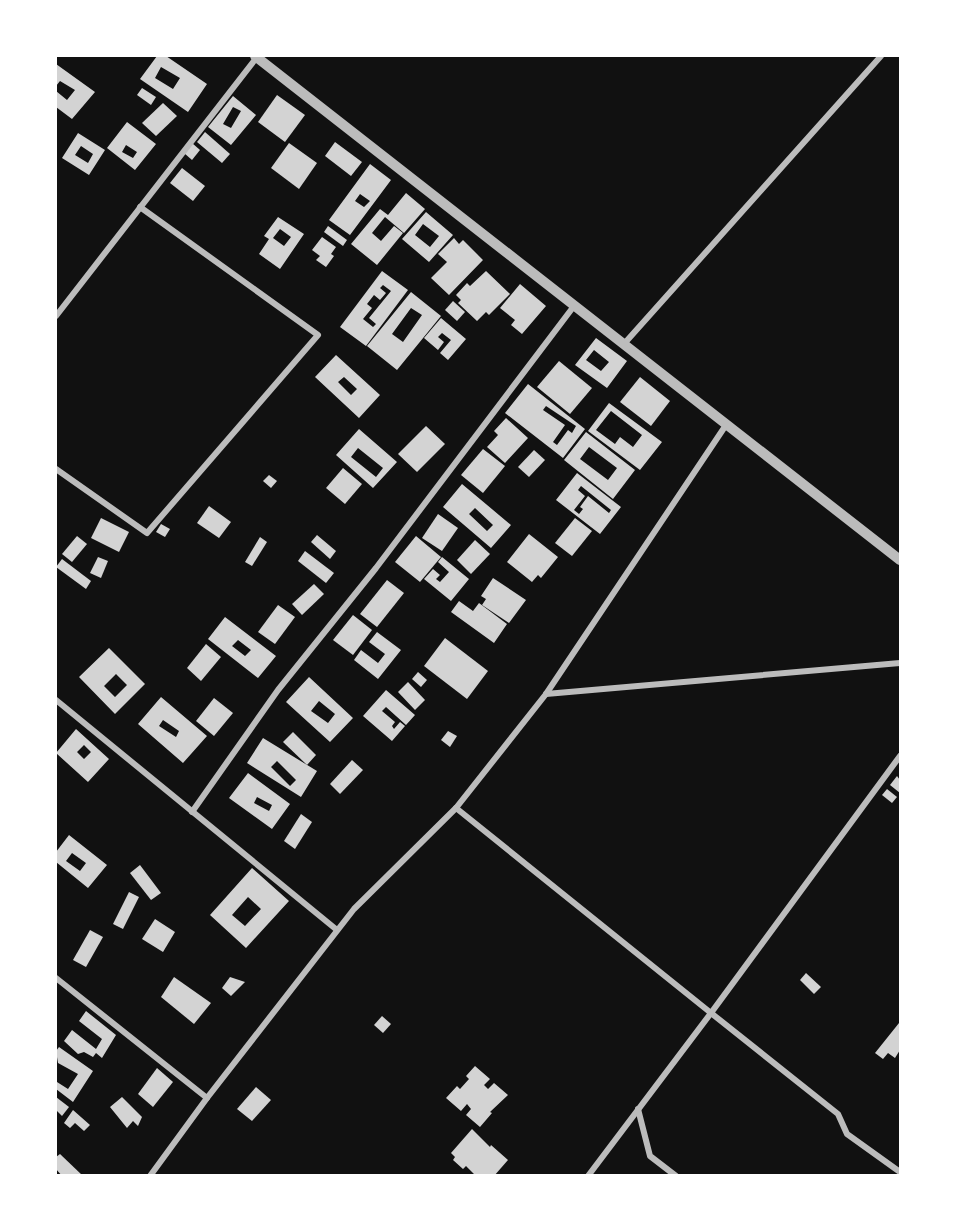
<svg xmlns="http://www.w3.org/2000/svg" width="956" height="1231" font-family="Lato,sans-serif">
<rect width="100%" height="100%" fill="#111"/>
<!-- building -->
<g fill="#d3d3d3" fill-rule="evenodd">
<path d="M157,56H166L207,84L188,112L140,79ZM161,67L180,78L173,89L155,78Z"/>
<polygon points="56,64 95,92 72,119 56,107 56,91 67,100 75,90 60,81 56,86"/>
<polygon points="142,88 156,97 151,105 137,95"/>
<polygon points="277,95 305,115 285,142 258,122"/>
<path d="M233,96L256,115L231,145L208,127ZM233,107L241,111L231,128L223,124Z"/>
<polygon points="163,103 177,116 156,136 142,123"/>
<path d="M127,122L156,144L135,170L107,148ZM126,145L137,152L133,158L122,152Z"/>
<polygon points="205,132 230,154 222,163 197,142"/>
<path d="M78,133L105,150L89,175L62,158ZM81,146L93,154L88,163L75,155Z"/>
<polygon points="335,142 362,162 351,176 325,156"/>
<polygon points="192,143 200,150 192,160 184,153"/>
<polygon points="289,143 317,163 299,189 271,168"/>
<path d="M370,164L391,180L350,235L329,220ZM360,194L370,201L364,207L355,201Z"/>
<polygon points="182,168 205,186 193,201 170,183"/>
<polygon points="406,193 425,209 404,233 385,217 372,233 381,241 394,226 403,233 377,265 351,244 380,209 388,215"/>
<path d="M426,212L453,235L429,262L402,239ZM423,224L439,236L430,247L415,235Z"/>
<path d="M278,217L304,234L280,269L259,254L269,239L264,236ZM280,229L291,237L284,246L273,238Z"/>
<polygon points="328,226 347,240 343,246 324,232"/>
<polygon points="322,237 336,247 331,254 334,256 326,267 316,260 320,256 312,250"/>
<polygon points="454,238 459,244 463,240 483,260 449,295 431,278 447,262 438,254"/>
<path d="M382,271L408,290L366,346L340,327ZM383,285L391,291L369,318L376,324L373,327L363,319L372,308L367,304L374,295L380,300L386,293L380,288Z"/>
<polygon points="486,271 510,294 489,315 486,312 477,321 458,303 461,300 456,295 467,283 470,286"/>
<polygon points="520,284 546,306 522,334 511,325 515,320 500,308"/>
<path d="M411,292L441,316L397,370L367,346ZM411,308L422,315L403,342L392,334Z"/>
<polygon points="453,301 465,312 457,321 445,310"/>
<polygon points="441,318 466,339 448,360 440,353 451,340 442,333 438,337 444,342 438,350 424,338"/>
<path d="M596,338L627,361L607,388L575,365ZM594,350L609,362L601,371L586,360Z"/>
<path d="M336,355L380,395L359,418L315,377ZM344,377L357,389L351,395L338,382Z"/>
<polygon points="559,361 592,388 570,414 537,387"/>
<polygon points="640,377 670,401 651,426 620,402"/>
<path d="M528,384L585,429L563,458L505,413ZM546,406L576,426L572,433L568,430L557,445L553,442L565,425L543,410Z"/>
<path d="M609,403L662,442L640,470L588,431ZM611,411L642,435L633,447L620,437L615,444L596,430Z"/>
<polygon points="506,418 528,438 505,463 487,447 498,435 494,431"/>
<polygon points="426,426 445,444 417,472 398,454"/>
<path d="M359,429L397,462L373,488L336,455ZM358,448L383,468L376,477L351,457Z"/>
<path d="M586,432L635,470L613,499L564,460ZM589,447L617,468L608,480L580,459Z"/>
<polygon points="483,449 505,466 483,493 461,475"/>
<polygon points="534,450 545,460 529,477 518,467"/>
<polygon points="343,468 362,484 345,504 326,488"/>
<path d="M577,473L621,507L600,534L556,500ZM581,486L611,510L609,513L588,496L580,507L583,509L579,514L574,510L585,496L578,490Z"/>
<polygon points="269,475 277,481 271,488 263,481"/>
<path d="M462,484L511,525L491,548L443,507ZM475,508L493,525L487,531L469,514Z"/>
<polygon points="209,506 231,522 219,538 197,523"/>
<polygon points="438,514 458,528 442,551 422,538"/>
<polygon points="101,518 129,532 119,552 91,538"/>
<polygon points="575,518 592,531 572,556 555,543"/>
<polygon points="161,524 170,529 165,537 156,532"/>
<polygon points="529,534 558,557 541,578 538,575 532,582 507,562"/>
<polygon points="317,535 336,551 330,559 311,542"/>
<polygon points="77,536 87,544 72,562 62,554"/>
<polygon points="416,536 441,557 420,582 395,562"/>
<polygon points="260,537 267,542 252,566 245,562"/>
<polygon points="475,540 490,554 471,574 457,560"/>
<polygon points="305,551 334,573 326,583 298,561"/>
<polygon points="98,557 108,561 101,578 90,573"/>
<polygon points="442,557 469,579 451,601 424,579 433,569 440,575 436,579 440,582 449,572 438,562"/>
<polygon points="62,559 91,581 86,589 56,567"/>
<polygon points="493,578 526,600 509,623 482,605 486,599 481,596"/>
<polygon points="387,580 404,593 377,627 360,614"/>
<polygon points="314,584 324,594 302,615 292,604"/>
<polygon points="459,601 473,611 479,603 507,624 494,643 451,612"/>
<polygon points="278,605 295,617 275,644 258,632"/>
<polygon points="353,615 372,630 353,655 333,640"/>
<path d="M225,617L276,656L258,678L208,639ZM238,640L251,650L245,656L232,646Z"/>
<polygon points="377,632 401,650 378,679 354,660 361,650 378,663 385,654 369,642"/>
<polygon points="445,638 488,671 467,699 424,666"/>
<polygon points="206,644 221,657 201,681 187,668"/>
<path d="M109,648L145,684L115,714L79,677ZM116,674L127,685L115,697L104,686Z"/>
<polygon points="418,672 427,680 421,687 412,679"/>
<path d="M309,677L353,718L330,742L286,702ZM319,701L335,714L328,723L311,711Z"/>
<polygon points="408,682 425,700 415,710 398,692"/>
<polygon points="386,690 415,715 406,725 386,707 382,711 395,722 392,726 394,729 400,722 405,726 392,741 363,716"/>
<path d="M161,697L207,736L183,763L138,724ZM163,720L179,731L176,737L159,726Z"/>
<polygon points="214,698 233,713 214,736 196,721"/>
<path d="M76,729L109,759L88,782L56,753ZM84,745L91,752L84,759L77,752Z"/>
<polygon points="448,731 457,736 450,747 441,740"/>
<polygon points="293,732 316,755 307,765 283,742"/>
<path d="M263,738L317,771L301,797L247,763ZM277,761L296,780L290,786L271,767Z"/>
<polygon points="352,760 363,770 340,794 330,784"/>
<path d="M248,773L290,804L272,829L229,798ZM257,797L272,805L269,811L254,803Z"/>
<polygon points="897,776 900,780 900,793 890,785"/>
<polygon points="887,789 897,797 892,803 882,795"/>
<polygon points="301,814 312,822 295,849 284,841"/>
<path d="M69,835L107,865L88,888L56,862V852ZM72,853L86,863L80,871L66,861Z"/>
<polygon points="140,865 161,893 151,900 130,873"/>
<path d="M252,868L289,901L246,948L210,915ZM248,897L261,909L245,926L232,915Z"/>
<polygon points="129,892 139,897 123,929 113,924"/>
<polygon points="155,919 175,932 163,952 142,939"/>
<polygon points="90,930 103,937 86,967 73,960"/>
<polygon points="806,973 821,987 814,994 800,980"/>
<polygon points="174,977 211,1003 194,1024 161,997"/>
<polygon points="230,977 245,982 231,996 222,988"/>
<polygon points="86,1011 116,1035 102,1058 96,1053 93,1057 84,1052 78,1054 64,1041 72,1030 96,1049 102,1039 79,1021"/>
<polygon points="382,1016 391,1024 383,1033 374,1025"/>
<polygon points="899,1023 900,1025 900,1050 895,1058 888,1053 883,1059 875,1053"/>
<polygon points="59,1047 93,1071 73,1102 56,1089 57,1082 68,1089 78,1074 58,1063 56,1051"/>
<polygon points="475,1066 490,1079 484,1085 488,1089 494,1083 508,1095 490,1112 492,1113 480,1127 466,1115 471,1109 467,1104 461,1111 446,1098 457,1086 460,1089 469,1079 466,1076"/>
<polygon points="157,1068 173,1082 153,1107 138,1094"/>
<polygon points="256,1087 271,1100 252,1121 237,1109"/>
<polygon points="56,1097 69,1107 62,1116 56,1110"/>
<polygon points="122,1097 142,1117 138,1126 133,1121 127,1128 110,1107"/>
<polygon points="73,1110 90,1125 84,1131 75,1123 70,1128 64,1123"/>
<polygon points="472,1129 490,1147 491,1145 508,1160 494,1176 476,1176 466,1166 463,1169 453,1160 455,1157 451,1153"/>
<polygon points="60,1154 83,1176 62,1176 56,1169 56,1157"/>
</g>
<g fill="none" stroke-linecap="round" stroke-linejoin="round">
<!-- minor -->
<g stroke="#bcbcbc" stroke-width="6">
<polyline points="56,316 257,57"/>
<polyline points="623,345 881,56"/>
<polyline points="56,469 147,533 318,335 140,207"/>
<polyline points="546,694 900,663"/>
<polyline points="56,700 337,930"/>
<polyline points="900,756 711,1013 838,1114 847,1134 900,1172"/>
<polyline points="456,808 711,1013 588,1176"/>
<polyline points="192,812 278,690 376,568 574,306"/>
<polyline points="56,978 207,1098"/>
<polyline points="638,1109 650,1156 676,1176"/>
<polyline points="150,1176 207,1098 354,909 456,808 546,694 726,425"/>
</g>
<!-- tertiary -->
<polyline stroke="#bcbcbc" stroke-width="10" points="255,56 900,560"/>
</g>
<!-- border -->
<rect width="956" height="1231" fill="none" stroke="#ffffff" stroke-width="114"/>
</svg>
